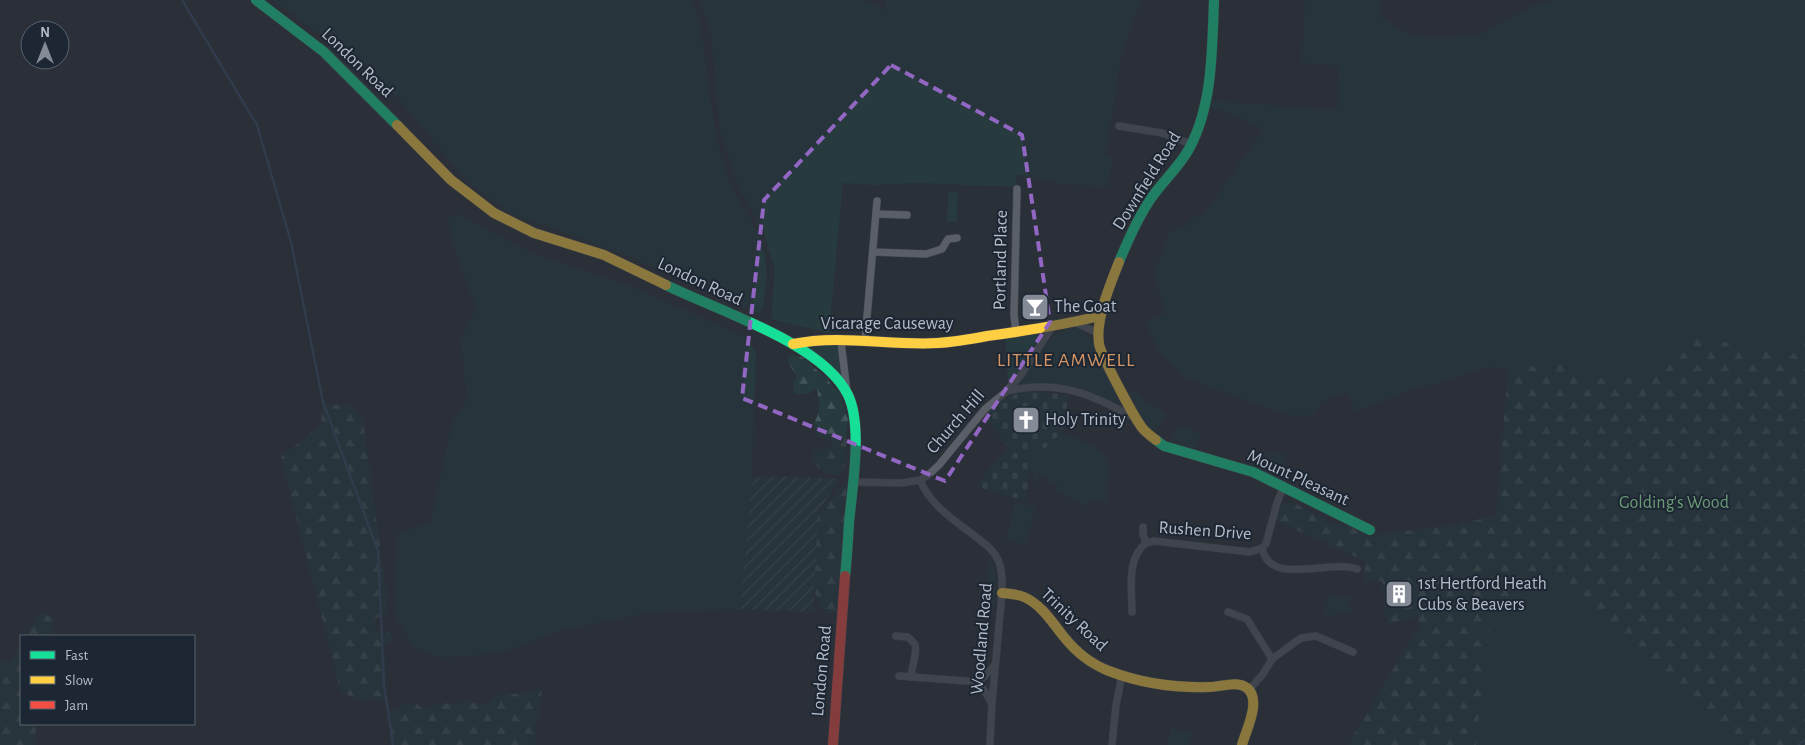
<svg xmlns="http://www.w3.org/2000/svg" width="1805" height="745" font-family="'Alegreya Sans',sans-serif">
<defs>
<pattern id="forest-firs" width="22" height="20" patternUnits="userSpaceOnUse" patternTransform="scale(1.25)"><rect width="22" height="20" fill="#273a3e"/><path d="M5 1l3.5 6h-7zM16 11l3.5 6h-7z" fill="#445559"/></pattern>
<pattern id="cemetery-stones" width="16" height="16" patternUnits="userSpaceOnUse" patternTransform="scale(1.25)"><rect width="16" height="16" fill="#273a3e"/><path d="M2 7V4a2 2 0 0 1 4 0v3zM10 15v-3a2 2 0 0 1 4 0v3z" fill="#445559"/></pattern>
<pattern id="garden-furrows" width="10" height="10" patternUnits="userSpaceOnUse" patternTransform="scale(1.25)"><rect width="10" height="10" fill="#273a3e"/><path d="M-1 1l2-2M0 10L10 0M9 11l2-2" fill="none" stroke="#445559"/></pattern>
</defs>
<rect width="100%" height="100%" fill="#2a3038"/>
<!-- green -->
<g fill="#273a3e">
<path d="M272,0H693C700,19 703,39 705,59C711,100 714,140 729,179C733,191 741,200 747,212C762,238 770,261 765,292C764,300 764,306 759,313L754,312L623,254L509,213L467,181L380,77Z"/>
<polygon points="700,0 865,0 885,10 886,0 1141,0 1121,57 1106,156 1113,157 1108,187 1059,184 1017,174 1015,187 918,183 873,185 843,183 829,333 771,319 775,269 763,231 737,183 720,130 711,35"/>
<polygon points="1305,0 1380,0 1380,16 1399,29 1412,35 1429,37 1453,37 1480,34 1534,5 1553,0 1805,0 1805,338 1800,354 1741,346 1687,334 1665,359 1636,377 1589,379 1556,362 1508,370 1488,367 1437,384 1415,388 1355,412 1349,393 1341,394 1321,403 1314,415 1287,415 1182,377 1158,351 1146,323 1165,313 1154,274 1169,232 1184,227 1194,217 1204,215 1263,129 1232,114 1210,108 1212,101 1337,110 1338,66 1302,63"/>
<polygon points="948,191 958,192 957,222 947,222"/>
<polygon points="456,213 532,253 623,283 746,337 756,353 752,478 740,609 653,612 563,630 500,653 439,658 414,647 395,616 397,534 430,523 452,423 467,400 461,340 476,307 458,260 447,220"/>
<path d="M1071,328C1077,329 1082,330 1086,334C1096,342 1113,381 1120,395L1122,400L1118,403C1106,402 1094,393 1082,389C1062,383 1040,384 1019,384L1018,383C1033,361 1044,335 1071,328Z"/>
<path d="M1037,333L1040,339C1033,352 1023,375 1008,380L1005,337Z"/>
<polygon points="806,344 837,345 842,374 840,376 818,355 806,346"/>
<path d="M1133,390L1147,402L1167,414L1155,431C1142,424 1135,406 1128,393Z"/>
<polygon points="1181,424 1202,436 1195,451 1169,443 1178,426"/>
<path d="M1062,432L1095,446L1104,453L1108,463L1107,503C1094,500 1096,500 1084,506L1056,490L1058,486L1041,476L1034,485L1033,473L1029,466L1032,450L1044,449Z"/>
<polygon points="1253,453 1285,454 1287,485 1250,466"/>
<polygon points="1015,502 1035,507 1026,545 1006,540"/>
<path d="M989,557C1000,571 995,590 994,606L985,605Z"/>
<polygon points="1557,572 1640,652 1699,712 1740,745 1476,745 1489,631 1506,599"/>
<polygon points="1328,595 1341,597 1351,595 1349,602 1351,613 1325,616"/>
<polygon points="1171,728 1192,733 1190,745 1167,745"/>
</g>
<!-- forest -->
<g fill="url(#forest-firs)">
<path d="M1687,334L1741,346L1800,354L1805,338V745H1740L1699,712L1640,652L1557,572L1506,599L1489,631L1476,745H1348L1419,626L1418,616L1389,624L1385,613L1382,581L1365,582V561L1277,521C1278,511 1281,499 1294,503L1332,522L1349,526L1367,536L1446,526L1496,516L1508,370L1556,362L1589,379L1636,377L1665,359Z"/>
<path d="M791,355C809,355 813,371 827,377L831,385L839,391L848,418L846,436L847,462L839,475C826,475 804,463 816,449L825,450L832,446V442L817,436C810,422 818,421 819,408C820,402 817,397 818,391L813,389L809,394H794L793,382L797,378L789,363L788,358Z"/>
<path d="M322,404L350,405L363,420L387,598L385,617L375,618L374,626L377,630L388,632L393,637V640L384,646C386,656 385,666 386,675C386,679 384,684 385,688C386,693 389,694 388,700L385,701H377L373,699L360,700L341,692L281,457L321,425Z"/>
<path d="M845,484L848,486L849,493L838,586L840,593L838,596C841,604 842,607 836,613H828L822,610L814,591L817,515L821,513L824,504L836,496L839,489Z"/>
<polygon points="41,612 54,619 50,636 26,636"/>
<polygon points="21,645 21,724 36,724 35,745 0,745 0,662 11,662"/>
<polygon points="540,689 542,692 540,698 539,717 536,722 535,745 392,745 388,712 398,709 401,705 417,704 421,708 438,704 469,702 474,702 478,704 487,704 500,694 525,694"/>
</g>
<!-- cemetery -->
<path fill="url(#cemetery-stones)" d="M1028,391L1069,395L1062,432L1044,449L1032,450L1026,501L977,487L985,474L1009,447L985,418C991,405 1014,393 1028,391Z"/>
<!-- garden -->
<polygon fill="url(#garden-furrows)" points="785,476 840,479 818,512 813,612 740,609 752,478"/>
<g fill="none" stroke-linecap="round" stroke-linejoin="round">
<!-- stream -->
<g stroke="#384963" stroke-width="2.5">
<polyline points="182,0 257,125 291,242 323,402 378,551 384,685 393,745"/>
<polyline points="1798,745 1805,740"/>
</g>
<defs>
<g id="street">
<polyline points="1119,126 1162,133 1191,144"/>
<polyline points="876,214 907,215"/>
<polyline points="873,252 926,254 942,249 948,239 957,238"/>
<polyline points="1076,323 1098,333"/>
<polyline points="1016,332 1014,315 1017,189"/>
<polyline points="865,340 877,201"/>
<polyline points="841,342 847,392"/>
<path d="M1007,391C1059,379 1090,394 1135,418"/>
<path d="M920,480C931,506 954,520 976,537C985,544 995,551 999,562C1003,572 1002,583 1002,593L992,702L990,745"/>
<polyline points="852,482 902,483 920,480 927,476 939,465 985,409 1007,391 1020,376 1052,327"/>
<polyline points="1146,543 1154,541 1250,552 1262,548 1266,544 1277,503 1283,488"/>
<path d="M1262,548C1270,588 1330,558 1357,569"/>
<path d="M1132,612C1132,589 1126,559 1146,543L1143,534V527"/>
<polyline points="1228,612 1247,619 1272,659"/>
<path d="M896,636L908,637L915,644C918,655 911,666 911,677"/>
<polyline points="899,676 979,682"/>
<polyline points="979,682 991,702"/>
<polyline points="979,682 994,666"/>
<polyline points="1249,690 1263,674 1272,659 1301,638 1316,636 1353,652"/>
<polyline points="1112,745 1116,705 1122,675"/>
</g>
<g id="fast">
<polyline points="256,0 324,52 397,125"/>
<path d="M1119,262C1128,240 1138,217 1152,197C1163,181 1179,167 1189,149C1213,105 1212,49 1214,0"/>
<path d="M666,285C716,310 823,343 848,395C863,426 852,489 849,523C848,540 847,558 845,576"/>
<polyline points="1156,440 1164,446 1253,472 1370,530"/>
</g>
<g id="slow">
<polyline points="397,125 451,180 494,213 534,233 604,255 666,285"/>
<path d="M1119,262C1110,285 1095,320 1099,344C1101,355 1136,422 1144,430C1148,434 1152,437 1156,440"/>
<path d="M793,344C841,334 890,346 938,343C954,342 971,339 987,336C1025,331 1062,325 1100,316"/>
<path d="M1002,593C1010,594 1017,594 1024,597C1042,605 1052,622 1064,637C1076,652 1091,664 1109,671C1140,683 1177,688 1210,687C1221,687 1238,680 1247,688C1262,700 1246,730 1242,745"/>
</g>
<polyline id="jam" points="833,745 845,576"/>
</defs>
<!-- street casing -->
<use href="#street" stroke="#484c53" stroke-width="8"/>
<!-- fast casing -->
<use href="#fast" stroke="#484c53" stroke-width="11"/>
<!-- slow casing -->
<use href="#slow" stroke="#484c53" stroke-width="11"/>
<!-- jam casing -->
<use href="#jam" stroke="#484c53" stroke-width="11"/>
<!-- street -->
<use href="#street" stroke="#5a5e66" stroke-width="7"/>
<!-- fast -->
<use href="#fast" stroke="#16e098" stroke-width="10"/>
<!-- slow -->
<use href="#slow" stroke="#ffcf43" stroke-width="10"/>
<!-- jam -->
<use href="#jam" stroke="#f24e42" stroke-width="10"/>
</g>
<!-- marked area -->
<path d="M0 0H1805V745H0ZM891,65L1022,135L1050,322L945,481L742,398L764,200Z" fill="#2a3038" fill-opacity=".55" fill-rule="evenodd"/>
<path fill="none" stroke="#9266c3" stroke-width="4" stroke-dasharray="10 6" stroke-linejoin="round" d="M891,65L1022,135L1050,322L945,481L742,398L764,200Z"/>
<!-- icons -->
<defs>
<symbol id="bar-square" viewBox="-11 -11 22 22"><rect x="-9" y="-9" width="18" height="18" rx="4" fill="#848b96" stroke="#1d2633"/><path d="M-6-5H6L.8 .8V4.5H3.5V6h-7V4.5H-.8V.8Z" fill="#fff"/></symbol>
<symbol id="church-square" viewBox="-11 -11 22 22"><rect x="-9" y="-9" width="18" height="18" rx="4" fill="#848b96" stroke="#1d2633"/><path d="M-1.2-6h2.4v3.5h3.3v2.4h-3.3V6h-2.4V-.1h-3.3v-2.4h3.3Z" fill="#fff"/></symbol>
<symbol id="building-square" viewBox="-11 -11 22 22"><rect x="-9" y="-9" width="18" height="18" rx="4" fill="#848b96" stroke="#1d2633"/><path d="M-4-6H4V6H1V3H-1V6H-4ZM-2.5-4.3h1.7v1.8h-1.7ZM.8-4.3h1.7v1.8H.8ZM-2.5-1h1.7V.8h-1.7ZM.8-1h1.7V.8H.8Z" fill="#fff"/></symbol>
</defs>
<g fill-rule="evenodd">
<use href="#bar-square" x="1019" y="291" width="32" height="32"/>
<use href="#church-square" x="1010" y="404" width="32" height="32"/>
<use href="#building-square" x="1383" y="578" width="32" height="32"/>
</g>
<g text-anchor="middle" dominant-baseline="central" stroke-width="4" stroke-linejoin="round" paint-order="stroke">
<!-- street labels -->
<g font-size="18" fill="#b4bcc9" stroke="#1d2633">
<text transform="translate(357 63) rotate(44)">London Road</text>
<text transform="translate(1147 181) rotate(-58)">Downfield Road</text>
<text transform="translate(1001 260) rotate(-89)">Portland Place</text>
<text transform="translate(700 282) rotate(25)">London Road</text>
<text x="887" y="324">Vicarage Causeway</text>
<text transform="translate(956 422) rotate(-49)">Church Hill</text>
<text transform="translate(1298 478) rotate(25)">Mount Pleasant</text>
<text transform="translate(1205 531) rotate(4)">Rushen Drive</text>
<text transform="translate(1074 620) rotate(43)">Trinity Road</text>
<text transform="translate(982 639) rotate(-85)">Woodland Road</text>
<text transform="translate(822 671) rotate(-85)">London Road</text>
</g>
<!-- poi labels -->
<g font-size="18" fill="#b4bcc9" stroke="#1d2633" text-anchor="start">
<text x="1054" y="307">The Goat</text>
<text x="1045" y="420">Holy Trinity</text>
<text x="1418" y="584">1st Hertford Heath<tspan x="1418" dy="21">Cubs &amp; Beavers</tspan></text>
</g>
<!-- park labels -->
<g font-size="18" fill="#6b9a76" stroke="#1d2633">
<text x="1674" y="503">Golding's Wood</text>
</g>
<!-- quarter labels -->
<g font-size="20" letter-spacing="1" fill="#d59563" stroke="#1d2633">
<text x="1066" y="360">LITTLE AMWELL</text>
</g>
</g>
<!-- legend -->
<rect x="20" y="635" width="175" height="90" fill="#1d2633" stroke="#59626f"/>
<rect x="30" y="651" width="25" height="8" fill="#16e098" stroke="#59626f"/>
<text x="65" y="660" font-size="15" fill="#b4bcc9">Fast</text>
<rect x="30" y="676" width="25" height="8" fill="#ffcf43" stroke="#59626f"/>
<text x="65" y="685" font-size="15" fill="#b4bcc9">Slow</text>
<rect x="30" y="701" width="25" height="8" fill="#f24e42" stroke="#59626f"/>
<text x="65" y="710" font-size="15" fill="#b4bcc9">Jam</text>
<!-- north arrow -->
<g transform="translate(45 45)"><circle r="24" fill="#1d2633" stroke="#59626f"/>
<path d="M0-4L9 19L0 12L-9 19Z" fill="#848b96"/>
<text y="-8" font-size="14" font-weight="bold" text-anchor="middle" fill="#b4bcc9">N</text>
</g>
</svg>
